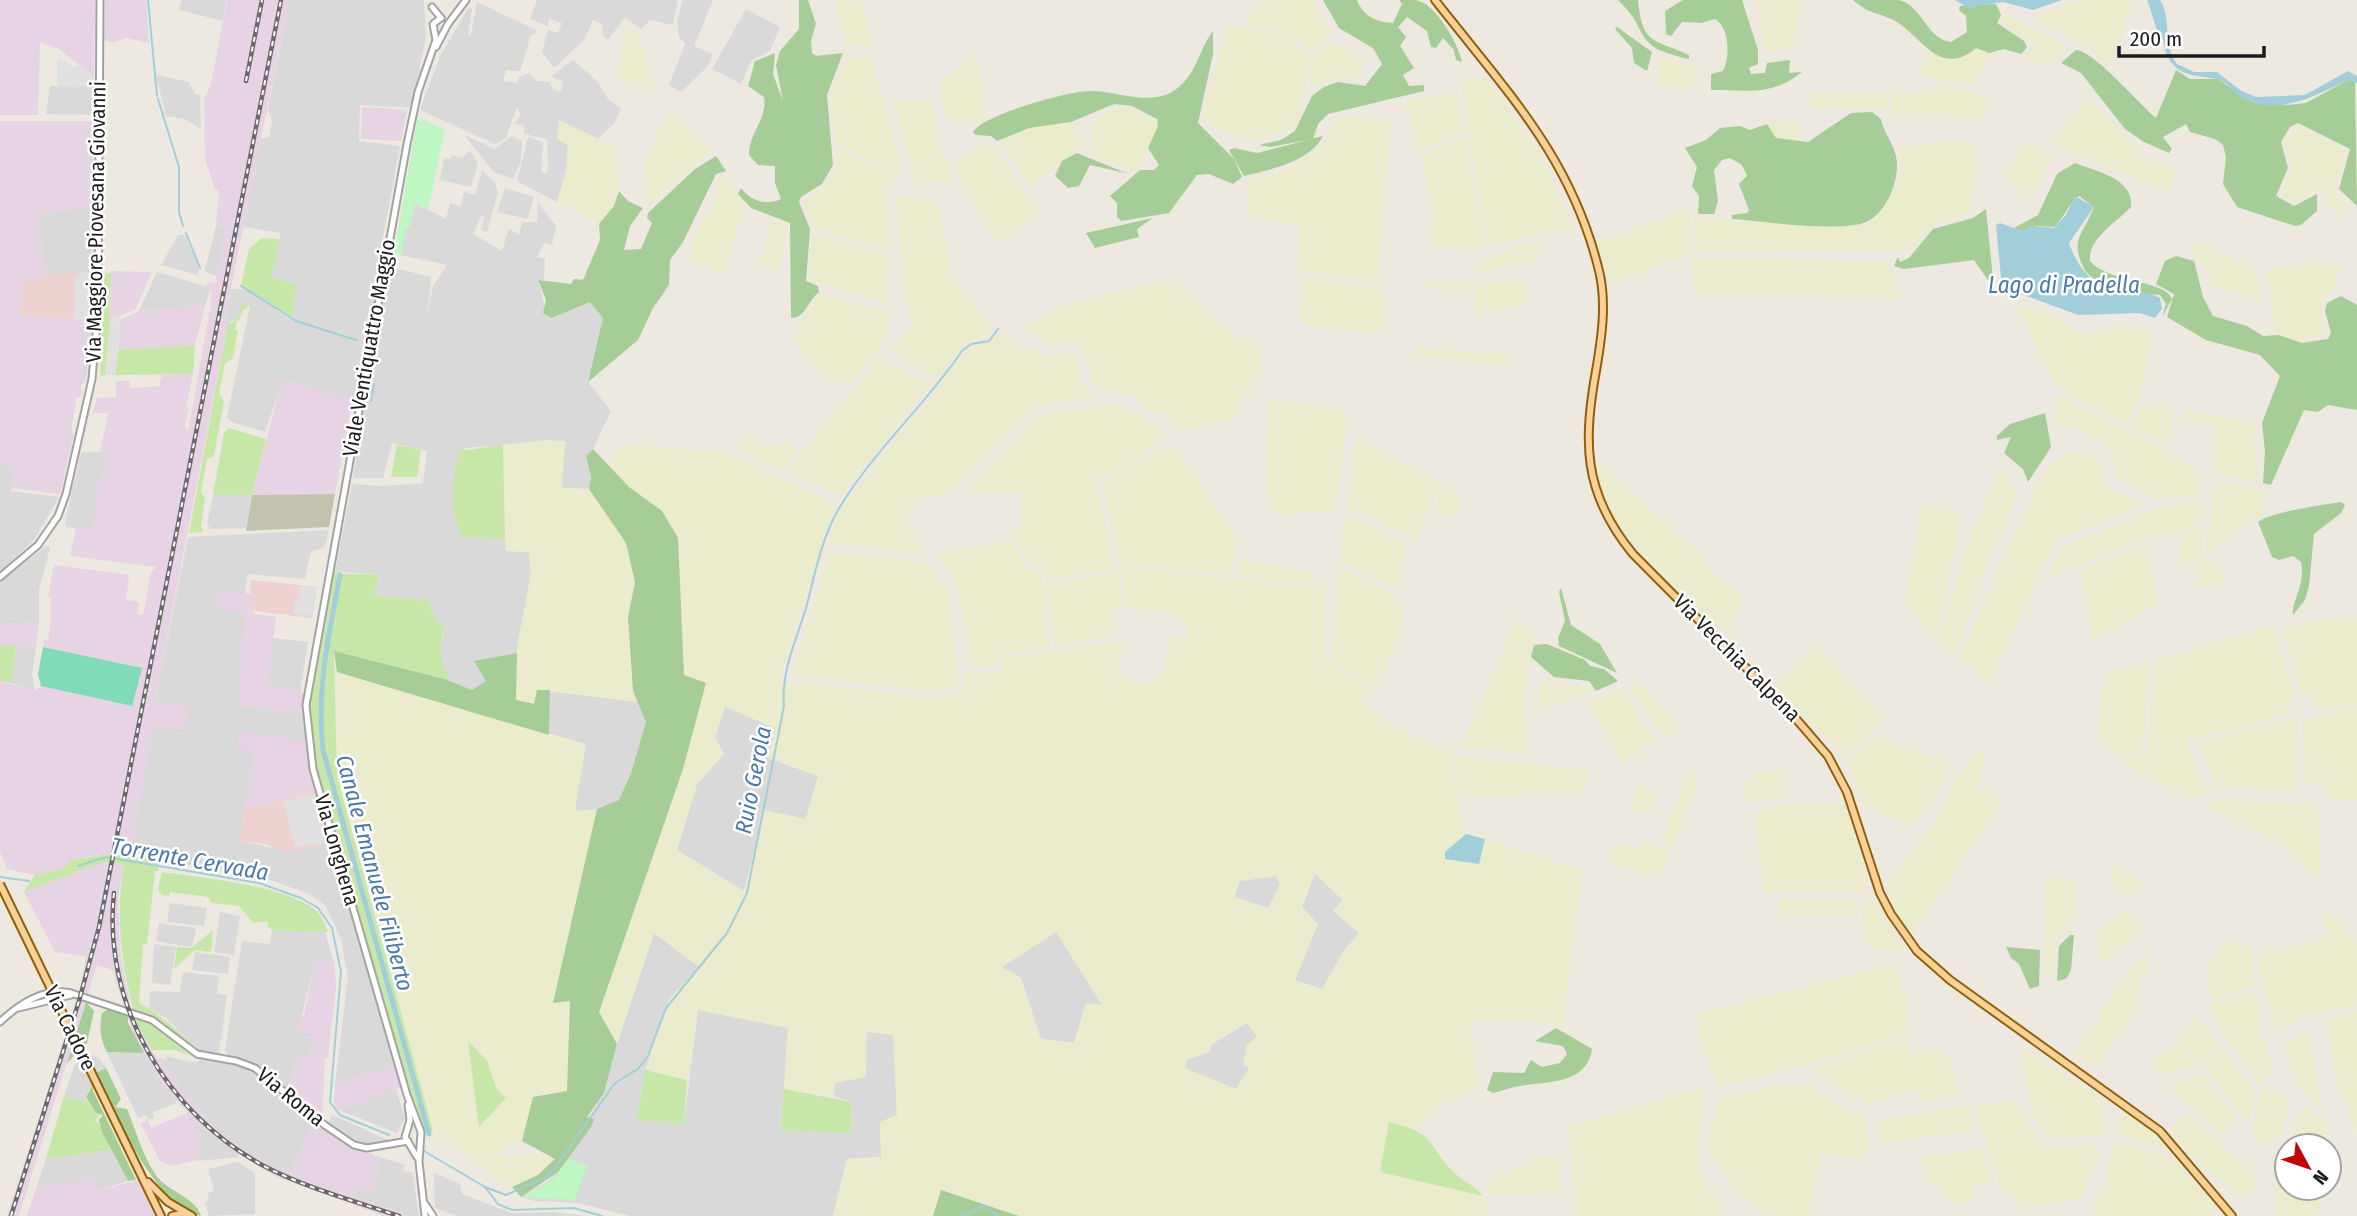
<svg xmlns="http://www.w3.org/2000/svg" width="2357" height="1216" font-family="'Fira Sans Condensed',sans-serif">
<rect width="100%" height="100%" fill="#ede9e1"/>
<!-- residential -->
<g fill="#dad9d9">
<polygon points="182,0 226,0 223,21 179,10"/>
<polygon points="289,0 424,0 426,38 419,69 424,75 414,108 360,105 359,141 400,146 378,264 431,277 427,316 433,286 447,265 401,255 405,230 410,226 415,203 446,219 450,203 461,206 464,192 475,195 482,170 495,182 498,193 487,232 481,230 484,217 481,216 473,234 502,251 509,229 519,235 522,222 537,222 538,203 556,226 552,245 544,243 537,257 545,259 544,280 538,280 547,315 552,318 591,302 603,319 588,382 611,411 593,449 586,456 591,477 589,489 561,488 565,441 464,448 462,536 505,539 506,551 529,552 531,574 517,653 475,661 486,681 472,691 454,686 444,671 439,655 445,628 434,617 429,601 374,596 379,574 335,572 352,484 383,486 423,483 427,451 392,443 383,478 353,478 365,402 283,380 265,432 231,422 227,417 250,306 242,304 237,319 229,323 225,318 231,289 244,289 291,320 297,285 270,277 281,233 243,227 261,139 269,137 272,121 268,109"/>
<polygon points="537,0 678,0 673,25 650,20 641,29 625,17 608,40 603,36 602,24 593,20 584,40 554,68 542,52 548,30 558,33 562,23 549,19 548,26 530,19"/>
<polygon points="683,0 713,0 694,46 713,54 707,67 681,92 669,85 685,44 679,37 677,20"/>
<polygon points="477,2 536,30 536,33 531,35 520,71 506,70 503,81 517,83 519,77 529,73 537,81 550,82 553,89 561,92 563,81 550,77 573,60 598,82 608,99 621,108 614,124 597,139 559,121 568,145 566,171 557,202 517,181 528,137 543,142 541,172 546,174 548,168 547,139 524,134 524,125 514,124 521,115 517,107 506,138 495,144 420,110 440,56 469,7 472,9 468,35 471,35"/>
<polygon points="746,9 780,27 770,51 751,61 741,84 712,69"/>
<polygon points="156,75 189,82 195,94 200,95 201,129 185,119 166,116"/>
<polygon points="50,86 94,87 92,115 46,114"/>
<polygon points="464,135 495,149 512,136 522,141 521,161 513,179 494,172"/>
<polygon points="470,151 478,163 471,187 440,180 444,158 451,159 452,155 462,158"/>
<polygon points="505,188 534,197 528,219 497,212"/>
<polygon points="94,208 93,272 46,275 37,214"/>
<polygon points="216,226 226,228 217,276 205,272 205,269"/>
<polygon points="178,235 185,235 199,268 198,275 161,265"/>
<polygon points="157,272 205,286 210,290 205,306 139,311"/>
<polygon points="81,452 107,452 104,473 98,483 94,530 66,527 65,523"/>
<polygon points="0,465 13,467 11,491 59,497 34,540 0,571"/>
<polygon points="213,495 252,495 246,528 210,529 207,523"/>
<polygon points="329,530 324,548 311,551 305,579 247,574 245,595 216,592 218,610 245,613 239,706 306,714 308,741 255,751 239,841 279,849 336,845 398,1064 335,1084 348,977 341,939 325,905 309,894 262,877 130,855 153,726 185,729 155,702 188,537"/>
<polygon points="47,545 50,548 39,590 39,622 0,624 0,582"/>
<polygon points="273,638 308,642 300,691 267,687"/>
<polygon points="16,645 36,647 32,674 35,691 11,683"/>
<polygon points="550,690 638,702 646,722 631,773 619,800 597,809 575,812 549,735"/>
<polygon points="724,706 775,728 768,758 818,776 806,819 765,811 744,891 677,850 697,784 724,754 715,738"/>
<polygon points="1315,873 1343,900 1333,911 1359,933 1343,952 1322,989 1295,980 1318,924 1302,907"/>
<polygon points="1276,876 1281,884 1268,908 1234,897 1240,881"/>
<polygon points="170,903 207,908 204,926 167,922"/>
<polygon points="220,912 240,916 234,955 214,952"/>
<polygon points="159,923 196,928 193,944 190,947 156,941"/>
<polygon points="272,930 325,932 334,963 315,962 298,1032 313,1033 310,1056 299,1056 287,1089 262,1067 228,1055 225,1050 242,941 270,944"/>
<polygon points="1056,932 1103,1005 1086,1003 1074,1043 1040,1039 1021,978 1001,967"/>
<polygon points="654,933 700,967 670,998 645,1070 637,1120 684,1123 698,1010 788,1028 781,1130 850,1133 852,1102 834,1096 835,1083 867,1032 893,1035 897,1115 880,1122 881,1157 847,1159 833,1216 630,1216 578,1203 535,1201 521,1197 549,1181 604,1093 621,1031"/>
<polygon points="154,944 176,947 170,985 152,983"/>
<polygon points="195,952 230,957 228,974 192,970"/>
<polygon points="183,972 219,976 217,994 227,995 219,1053 199,1051 166,1018 149,1008 150,991 180,992"/>
<polygon points="1247,1023 1258,1036 1250,1067 1236,1089 1185,1068 1186,1060 1209,1052 1212,1044"/>
<polygon points="107,1052 144,1053 177,1103 153,1112 154,1118 148,1120 146,1115 138,1118"/>
<polygon points="93,1055 99,1058 106,1068 88,1077 93,1086 86,1097 88,1102 64,1096 75,1064"/>
<polygon points="165,1056 192,1062 198,1062 199,1059 223,1061 247,1067 283,1093 314,1122 290,1173 244,1152 212,1125 158,1058 167,1059"/>
<polygon points="396,1089 405,1118 397,1133 339,1110"/>
<polygon points="332,1115 386,1139 391,1143 362,1148 333,1131 328,1123"/>
<polygon points="197,1124 238,1154 238,1157 198,1161"/>
<polygon points="111,1150 128,1181 96,1191 92,1177 36,1189 46,1159"/>
<polygon points="380,1157 405,1165 403,1171 412,1172 419,1216 409,1216 344,1192 375,1190"/>
<polygon points="238,1162 255,1173 255,1214 209,1216 205,1202 209,1201 208,1193 214,1191 208,1169"/>
<polygon points="434,1173 460,1184 462,1194 511,1213 554,1212 587,1216 457,1216 435,1208"/>
</g>
<!-- commercial -->
<g fill="#eed2d0">
<polygon points="93,272 92,320 20,316 23,283 46,275"/>
<polygon points="251,580 317,587 312,618 253,611 255,594 250,593"/>
<polygon points="320,789 336,845 282,852 266,844 239,841 244,810"/>
</g>
<!-- industrial -->
<g fill="#e6d3e3">
<polygon points="0,0 95,0 94,77 59,49 40,42 38,115 0,115"/>
<polygon points="105,0 146,0 149,43 127,38 113,42 104,40"/>
<polygon points="227,0 289,0 225,318 228,322 155,701 189,707 185,729 153,726 130,855 114,853 85,857 71,860 62,869 35,875 7,869 0,852 0,681 35,691 41,686 131,706 141,668 43,647 44,639 48,640 51,622 51,597 48,597 54,565 129,575 126,600 139,602 137,614 143,615 151,572 157,567 70,556 76,528 94,529 98,483 104,473 107,452 100,452 108,413 93,413 97,398 116,397 116,381 130,381 130,388 159,386 162,375 193,374 186,408 189,408 185,427 188,431 211,304 211,293 205,286 210,282 215,284 226,229 216,226 219,190 215,189 205,159 204,98 211,85"/>
<polygon points="362,107 407,110 401,141 361,139"/>
<polygon points="0,121 92,121 94,128 94,208 37,214 46,275 23,284 21,316 92,320 86,381 81,385 82,395 76,399 71,433 74,434 60,494 11,488 13,467 0,465"/>
<polygon points="111,271 152,272 135,310 110,319"/>
<polygon points="205,306 195,345 118,350 120,320 139,311"/>
<polygon points="282,380 353,398 335,494 252,495"/>
<polygon points="216,592 255,594 253,614 276,617 267,687 300,691 306,695 306,714 239,706 245,613 215,610"/>
<polygon points="39,622 36,647 0,646 0,624"/>
<polygon points="238,731 308,741 320,789 244,810 255,752 237,748"/>
<polygon points="103,862 124,865 118,898 120,951 131,1010 154,1053 212,1125 244,1151 290,1173 316,1118 286,1093 299,1056 310,1056 313,1033 297,1032 300,1016 304,1016 315,962 334,963 336,986 328,1058 325,1058 322,1118 326,1126 343,1139 342,1144 380,1157 375,1190 346,1193 409,1216 384,1216 277,1177 225,1146 198,1124 198,1160 172,1166 160,1161 141,1124 148,1120 151,1128 187,1113 162,1083 134,1036 112,970 97,965 19,1216 7,1216 80,991 86,956 55,952 24,892"/>
<polygon points="398,1064 405,1086 339,1110 334,1104 335,1084"/>
<polygon points="92,1177 96,1191 143,1179 161,1216 27,1216 36,1189"/>
</g>
<!-- construction -->
<polygon fill="#c1c1ad" points="335,494 329,527 246,531 252,495"/>
<!-- farmland -->
<g fill="#eaeccd" fill-rule="evenodd">
<polygon points="836,0 863,2 872,46 851,46 844,42"/>
<polygon points="1271,0 1312,0 1333,35 1312,50 1278,31 1251,26 1246,18"/>
<polygon points="1803,0 1792,48 1766,52 1756,1"/>
<polygon points="2082,0 2123,0 2132,5 2110,66 2080,42 2038,22 2039,16"/>
<polygon points="2006,15 2063,44 2066,47 2048,67 2024,57 2035,43 2001,23"/>
<polygon points="1228,24 1277,33 1311,55 1298,120 1288,131 1256,141 1234,135 1203,119"/>
<polygon points="630,28 638,35 648,62 647,67 655,89 652,91 629,80 613,79 625,34"/>
<polygon points="1333,42 1363,61 1362,73 1354,79 1339,78 1314,86 1309,79 1312,55"/>
<polygon points="1976,48 1992,53 1997,51 1973,85 1933,80 1919,73 1929,51 1950,58 1966,55"/>
<polygon points="869,55 899,154 900,164 893,183 876,163 835,144 831,95 834,84 845,61"/>
<polygon points="977,56 987,120 952,122 946,115 941,92 943,79"/>
<polygon points="1662,59 1692,64 1699,72 1696,84 1682,90 1656,85"/>
<polygon points="1464,77 1487,80 1527,135 1548,168 1573,228 1497,244 1487,243 1462,92"/>
<polygon points="1942,87 1968,91 1991,100 1980,121 1959,119 1944,113 1891,114 1892,95"/>
<polygon points="1458,93 1464,131 1417,153 1406,101"/>
<polygon points="1812,93 1888,94 1887,110 1810,107"/>
<polygon points="2085,99 2138,146 2135,155 2178,171 2170,192 2060,148 2053,142"/>
<polygon points="894,101 932,101 938,144 951,164 955,180 916,183"/>
<polygon points="1122,106 1158,122 1143,161 1134,172 1092,154 1094,119"/>
<polygon points="668,110 709,149 705,157 648,204 645,162"/>
<polygon points="1345,117 1391,121 1378,284 1297,270 1300,228 1248,214 1247,180 1279,173 1302,161 1325,143 1332,124"/>
<polygon points="1769,119 1801,121 1800,139 1789,141 1776,138 1771,133"/>
<polygon points="559,120 616,147 619,191 614,206 599,224 557,202 566,171 568,145 557,139"/>
<polygon points="1071,122 1085,144 1030,187 1000,139 1029,128"/>
<polygon points="2298,126 2347,149 2333,192 2345,203 2340,215 2328,207 2325,193 2320,189 2295,202 2283,195 2292,162 2284,143"/>
<polygon points="1465,137 1485,245 1474,249 1431,246 1432,218 1422,156"/>
<polygon points="1969,139 1977,150 1976,189 1969,214 1932,226 1908,250 1693,252 1693,218 1829,227 1866,225 1879,216 1897,186 1901,171 1898,147"/>
<polygon points="2026,140 2052,159 2032,198 2005,178"/>
<polygon points="990,141 1039,214 995,244 953,163"/>
<polygon points="835,150 875,165 886,176 891,251 814,229 803,201 824,186 830,178 837,166"/>
<polygon points="720,178 732,183 746,204 724,271 721,273 688,260 703,213 711,215"/>
<polygon points="896,196 934,200 939,206 951,276 992,326 985,336 966,344 937,378 891,351 911,323 904,287"/>
<polygon points="1689,209 1688,255 1610,285 1598,241"/>
<polygon points="772,220 786,224 788,230 776,270 759,265"/>
<polygon points="812,234 889,256 887,303 809,280"/>
<polygon points="1537,242 1540,260 1476,273 1476,266 1513,248"/>
<polygon points="2197,243 2255,270 2261,292 2258,302 2208,284 2212,269 2189,255 2193,244"/>
<polygon points="1697,258 1888,262 1901,298 1695,294 1692,287 1693,260"/>
<polygon points="2316,263 2342,266 2334,288 2322,307 2324,335 2299,340 2274,331 2268,273 2273,268"/>
<polygon points="1303,275 1380,290 1385,301 1384,322 1378,334 1300,324"/>
<polygon points="1524,278 1530,303 1478,314 1475,314 1475,290 1425,289 1426,279 1475,281 1476,287"/>
<polygon points="1163,280 1194,298 1212,320 1260,348 1262,372 1239,405 1233,419 1182,432 1163,413 1149,411 1134,396 1096,387 1090,382 1091,367 1082,347 1070,343 1052,346 1022,328 1060,307"/>
<polygon points="818,294 892,314 879,350 848,385 830,380 792,341"/>
<polygon points="2019,306 2049,313 2080,333 2127,326 2154,334 2139,401 2126,426 2056,387 2018,310"/>
<polygon points="1006,332 1015,345 1023,349 1034,346 1048,359 1063,352 1074,354 1078,360 1080,381 1095,396 1088,400 1036,406 958,485 940,496 920,496 914,500 905,520 922,553 916,555 833,544 826,547 840,512 852,494 960,358 973,347"/>
<polygon points="1415,346 1480,354 1507,351 1506,366 1413,355"/>
<polygon points="879,359 930,384 841,496 788,470"/>
<polygon points="2058,394 2194,466 2191,471 2200,476 2201,490 2197,494 2158,499 2119,479 2109,445 2079,429 2054,425"/>
<polygon points="1269,399 1346,410 1344,449 1335,511 1276,515 1266,489"/>
<polygon points="2143,403 2175,413 2164,446 2130,428"/>
<polygon points="1120,404 1154,423 1163,435 1137,460 1095,480 1116,569 1047,579 1044,564 1032,567 1015,537 1021,513 1022,492 973,494 972,487 1035,420 1055,412"/>
<polygon points="2183,408 2257,424 2253,445 2257,446 2257,482 2216,473 2214,427 2181,418"/>
<polygon points="748,438 767,447 783,441 800,449 782,471 737,449"/>
<polygon points="1356,438 1442,482 1415,541 1347,507"/>
<polygon points="545,440 565,441 562,488 589,489 626,543 635,583 628,617 633,691 638,702 538,690 535,704 516,700 517,646 531,574 529,552 506,551 503,445"/>
<path d="M622,444L724,453L837,504L779,680L941,699L963,692L965,674L1003,671V657L1128,642L1116,675L1145,685L1164,671L1172,636L1191,637L1185,622L1164,612L1128,608L1121,570L1123,566L1305,587L1325,584V661L1375,691L1362,702L1393,727L1452,752L1447,766L1452,768L1466,834L1457,842L1479,864L1485,839L1583,871L1562,1029L1535,1021H1473L1470,1031L1481,1086L1479,1089L1438,1108L1417,1129L1389,1123L1381,1172L1483,1196L1489,1216H1019L941,1190L933,1216H833L847,1159L881,1157L880,1122L897,1115L893,1035L867,1032L866,1077L835,1083L834,1096L784,1089L788,1028L698,1010L687,1080L645,1070L670,998L699,967L654,933L617,1044L599,1012L706,683L684,676L678,538L608,468ZM725,707L775,728L768,758L818,776L806,819L765,810L744,891L677,850L697,784L724,754L715,738ZM1315,874L1343,900L1333,911L1359,933L1343,952L1322,989L1295,980L1318,924L1302,907ZM1276,876L1280,885L1268,908L1234,897L1240,881ZM1056,932L1102,1005L1086,1003L1074,1043L1041,1039L1021,978L1002,967ZM1247,1023L1257,1036L1246,1046L1243,1065L1250,1068L1236,1089L1185,1069L1186,1060L1209,1052L1212,1044Z"/>
<polygon points="1161,448 1178,451 1239,539 1230,575 1119,563 1103,481"/>
<polygon points="2068,453 2095,455 2108,487 2141,502 2138,508 2056,540 1990,684 1959,658 2041,477 2051,464"/>
<polygon points="1594,458 1704,556 1703,563 1744,597 1728,635 1700,613 1620,531 1609,512"/>
<polygon points="2001,468 2018,493 1991,554 1955,653 1939,642 1972,529"/>
<polygon points="2216,482 2265,489 2263,504 2262,513 2205,553"/>
<polygon points="1445,487 1464,498 1455,517 1434,512"/>
<polygon points="1922,501 1961,517 1937,637 1929,634 1904,600"/>
<polygon points="2201,503 2206,504 2202,521 2171,536 2155,535 2049,577 2061,548 2166,505"/>
<polygon points="1345,514 1407,545 1397,589 1340,561"/>
<polygon points="2202,526 2200,560 2179,564 2180,535"/>
<polygon points="1013,540 1027,570 1041,568 1050,647 999,654 999,664 972,668 957,584 936,554"/>
<polygon points="2148,545 2158,604 2092,641 2081,569"/>
<polygon points="830,552 928,563 949,593 959,685 937,692 792,675"/>
<polygon points="1240,560 1313,572 1313,578 1305,584 1238,576"/>
<polygon points="2205,561 2214,562 2228,581 2194,590 2200,575 2197,565"/>
<polygon points="1339,568 1392,593 1406,620 1377,688 1332,663"/>
<polygon points="1118,572 1125,608 1111,610 1114,636 1055,646 1046,584"/>
<polygon points="2357,616 2357,705 2316,709 2309,692 2301,695 2284,630 2314,620"/>
<polygon points="1516,618 1536,637 1528,657 1524,701 1527,753 1461,748"/>
<polygon points="2273,625 2294,696 2289,704 2291,713 2185,742 2208,793 2192,800 2126,766 2126,761 2148,754 2156,660"/>
<polygon points="1816,647 1884,717 1846,756 1774,688"/>
<polygon points="2150,662 2142,753 2123,758 2098,738 2103,679 2107,673"/>
<path d="M337,672L586,744L575,811L597,809L554,1003L570,1001L567,1091L533,1097L522,1141L496,1154L511,1159L543,1152L555,1159L538,1174L516,1186L506,1187L485,1167L433,1131L337,776ZM469,1042L487,1061L497,1090L506,1099L479,1127Z"/>
<polygon points="1639,680 1680,729 1666,739 1628,687"/>
<polygon points="1541,681 1591,686 1592,692 1550,707 1538,705"/>
<polygon points="1622,688 1654,741 1624,764 1588,704"/>
<polygon points="2357,707 2357,800 2334,802 2325,794 2325,782 2306,784 2303,720"/>
<polygon points="2297,720 2299,790 2257,791 2257,788 2218,787 2199,742 2262,725 2279,724 2279,721"/>
<polygon points="1874,736 1950,765 1935,797 1912,827 1864,807 1848,766 1850,760"/>
<polygon points="1979,750 1987,759 1980,774 1979,789 2005,800 1914,934 1900,919 1886,885 1944,808 1957,777"/>
<polygon points="1453,756 1588,770 1589,781 1582,794 1527,793 1508,799 1460,794 1456,770 1449,764"/>
<polygon points="1690,769 1699,782 1673,845 1661,840"/>
<polygon points="1781,770 1784,796 1746,804 1744,781 1753,781 1753,772"/>
<polygon points="1637,786 1658,794 1648,814 1630,808"/>
<polygon points="2218,800 2313,805 2319,814 2320,875 2310,874 2286,846 2206,807"/>
<polygon points="1786,804 1845,804 1864,864 1867,892 1764,892 1754,816 1758,811"/>
<polygon points="1643,840 1670,850 1661,875 1651,871 1648,876 1606,860 1615,842 1638,850"/>
<polygon points="2113,865 2143,882 2132,899 2111,882"/>
<polygon points="2043,877 2075,881 2075,919 2069,920 2070,931 2061,931 2061,937 2056,937 2055,972 2045,976"/>
<polygon points="1780,900 1857,900 1859,915 1780,914"/>
<polygon points="1873,901 1901,943 1902,951 1896,953 1865,945 1861,903"/>
<polygon points="2127,909 2141,932 2099,965 2098,932"/>
<polygon points="2331,913 2357,945 2357,1006 2314,1013 2276,1030 2262,983 2258,956 2328,938 2325,915"/>
<polygon points="2222,939 2250,947 2256,986 2215,999 2211,998 2207,969"/>
<polygon points="2148,951 2148,970 2140,979 2136,1011 2097,1066 2091,1066 2073,1054 2101,1020 2096,1015"/>
<polygon points="1896,963 1910,1014 1905,1021 1906,1035 1841,1056 1717,1087 1699,1036 1700,1013"/>
<polygon points="2254,991 2262,1018 2257,1020 2274,1072 2259,1085 2219,1027 2212,1004"/>
<polygon points="2357,1011 2357,1134 2334,1074 2327,1021"/>
<polygon points="2196,1015 2221,1046 2199,1061 2181,1040"/>
<polygon points="2309,1030 2318,1087 2326,1113 2313,1103 2298,1084 2287,1057 2285,1043"/>
<polygon points="1906,1038 1912,1055 1939,1047 1943,1055 1948,1054 1961,1092 1921,1102 1916,1089 1869,1104 1841,1090 1831,1080 1809,1070"/>
<polygon points="2180,1041 2197,1064 2176,1072 2156,1073 2148,1062"/>
<polygon points="2223,1050 2256,1092 2247,1122 2202,1064"/>
<polygon points="2021,1052 2039,1057 2101,1098 2107,1136 2046,1138 2032,1111"/>
<polygon points="2202,1074 2236,1119 2223,1135 2169,1088"/>
<polygon points="1795,1082 1815,1088 1834,1103 1865,1119 1870,1143 1867,1158 1822,1155 1808,1216 1767,1216 1736,1190 1708,1152 1717,1098"/>
<polygon points="1698,1088 1706,1093 1698,1145 1699,1165 1707,1186 1723,1205 1721,1216 1575,1216 1572,1156 1566,1127"/>
<polygon points="2265,1088 2290,1099 2281,1135 2265,1147 2250,1129"/>
<polygon points="2014,1099 2044,1149 2097,1144 2100,1152 2079,1200 2021,1207 2018,1200 2001,1190 1974,1106"/>
<polygon points="1970,1106 1977,1130 1881,1144 1878,1119"/>
<polygon points="2307,1108 2325,1124 2329,1137 2296,1145 2299,1111"/>
<polygon points="2122,1110 2153,1132 2165,1147 2143,1144 2116,1132"/>
<polygon points="2187,1112 2255,1176 2254,1193 2238,1195 2198,1163 2171,1131"/>
<polygon points="2120,1143 2173,1158 2215,1207 2214,1216 2094,1216 2096,1197 2101,1197 2114,1147"/>
<polygon points="2330,1143 2338,1178 2315,1216 2277,1216 2272,1159 2287,1154 2287,1188 2329,1188 2329,1146 2319,1146"/>
<polygon points="1984,1149 1994,1182 1971,1185 1977,1202 1948,1203 1944,1189 1930,1186 1921,1157"/>
<polygon points="1542,1157 1559,1157 1561,1193 1494,1196 1484,1185"/>
</g>
<!-- grass -->
<g fill="#c7e7a8">
<polygon points="262,238 280,239 271,277 297,285 292,317 241,285 249,249"/>
<polygon points="111,273 109,350 105,375 100,376 104,274"/>
<polygon points="242,304 250,306 243,310 239,321 237,321 235,330 238,330 233,358 225,363 219,393 224,401 214,456 207,459 201,492 205,498 201,526 203,532 189,533 228,322 231,324 237,319"/>
<polygon points="195,345 193,374 115,375 118,350"/>
<polygon points="229,428 266,439 252,495 213,495 224,433"/>
<polygon points="397,445 421,450 417,477 391,477"/>
<path d="M503,445L505,539L462,537C448,508 452,482 459,451Z"/>
<path d="M338,571L342,574H379L374,596L429,601L434,617L445,628C437,651 440,666 454,686L444,679L334,652L337,776L433,1131L428,1134L416,1115L313,769L306,714L329,572Z"/>
<polygon points="16,645 11,683 0,681 0,646"/>
<path d="M114,853L161,860L158,871H155L147,944H143L139,1003C163,1015 180,1034 199,1050L159,1020L133,1009C121,960 115,915 124,865L103,862L24,892L35,875L62,869L71,860Z"/>
<path d="M162,872C201,878 283,885 314,909C322,915 324,923 328,932L272,930L268,927V921L253,923L239,906L212,903L208,897L170,892L169,896L162,895L158,889Z"/>
<polygon points="213,930 212,949 209,952 195,950 174,969 177,947 191,948"/>
<polygon points="134,1018 155,1026 190,1056 175,1050 152,1050"/>
<polygon points="468,1041 487,1061 497,1090 506,1098 479,1127"/>
<polygon points="645,1070 687,1080 684,1123 637,1120"/>
<polygon points="784,1089 852,1102 850,1133 781,1130"/>
<polygon points="64,1096 88,1102 96,1113 101,1114 95,1121 99,1123 111,1150 46,1159"/>
<path d="M1389,1122C1443,1136 1423,1144 1457,1175C1465,1183 1476,1186 1483,1196L1380,1172Z"/>
</g>
<!-- forest -->
<g fill="#a6cc97">
<path d="M799,0H808L816,24L811,41L812,53L816,56L843,53L827,95L833,165L822,184L801,197L799,202L810,229L806,281L818,286L819,292C808,300 806,318 791,318L790,223L751,208L738,194L741,188C751,201 765,206 781,199L775,183V166L758,165L749,155C748,134 768,119 764,97L748,86L755,61L775,53L773,74L783,101L776,65L780,51L799,29Z"/>
<path d="M1323,0H1357C1363,16 1376,22 1393,23L1402,4L1399,0C1404,0 1411,0 1416,0C1436,4 1458,43 1462,62L1456,60L1454,50L1443,38L1436,48L1431,47L1427,31L1407,17L1398,27L1406,37L1400,46L1414,68L1403,75L1409,86L1424,85V91L1328,114L1318,124L1313,139L1270,147L1259,145L1281,140L1295,131L1312,96L1324,87L1338,82L1365,86L1382,64L1373,48L1339,28Z"/>
<path d="M1618,0H1638C1642,45 1654,39 1689,55V59C1629,46 1653,33 1618,0Z"/>
<path d="M1683,0H1742L1758,50V64L1749,68L1751,74L1765,73L1767,63L1790,60L1789,73L1802,72C1773,96 1747,90 1711,90V74L1723,71C1730,57 1730,28 1715,19L1701,23L1682,22L1671,36L1666,34L1665,11Z"/>
<path d="M1853,0C1867,0 1886,0 1899,0C1923,6 1926,39 1951,42L1967,32L1966,16L1959,10L1960,6L1996,4L2001,15L1997,23L2024,41L2027,47L2021,54L2004,49L1989,53L1976,48C1941,78 1922,38 1897,22C1880,12 1871,16 1853,0Z"/>
<polygon points="1617,27 1652,52 1647,71 1634,63 1632,48 1615,29"/>
<path d="M1213,31V54L1198,123L1234,159L1242,177L1233,184L1209,174L1197,175L1169,213L1121,221L1117,217V203L1110,196L1140,170H1154L1159,165L1148,148L1158,126L1157,119L1132,106L1114,104L1071,122L1029,128L997,141L991,136L976,135L973,132C985,114 1066,92 1088,91C1115,90 1146,106 1172,92C1197,77 1197,52 1213,31Z"/>
<path d="M2076,50C2092,49 2141,106 2156,118L2176,70L2190,79H2218L2250,101L2288,105L2306,103L2348,80L2355,81L2357,206L2339,189L2350,149L2298,123L2290,127L2281,142L2288,168L2276,196L2294,206L2317,194V211L2301,225L2295,226L2237,207L2223,184L2226,157L2223,145L2215,139L2190,132L2186,124L2163,137L2172,149L2169,153L2144,142L2125,129L2081,73L2061,63Z"/>
<path d="M1872,112L1881,119C1884,135 1896,145 1897,163C1898,183 1886,214 1866,222C1838,233 1763,221 1732,219V215L1747,213L1749,210L1739,184L1747,176L1742,165L1730,158L1722,160L1714,170L1718,201L1714,214H1698L1699,196L1692,186L1697,167L1685,148L1706,140L1720,128L1740,126L1750,130L1767,124L1776,138L1808,142L1851,113Z"/>
<path d="M1323,136C1310,162 1269,170 1244,176L1229,150L1234,148L1257,153Z"/>
<polygon points="1077,153 1126,173 1090,165 1079,186 1068,188 1055,176 1062,161"/>
<polygon points="716,156 726,171 716,174 683,242 670,260 669,285 653,308 638,340 588,382 603,318 590,302 552,318 543,313 546,300 538,280 571,284 574,279 583,280 600,240 599,224 614,206 619,191 628,201 643,208 630,226 624,250 641,249 652,223 647,218 648,213 695,169"/>
<path d="M2075,163C2097,172 2134,178 2131,207C2117,222 2088,238 2090,261C2110,284 2164,279 2172,299L2162,317L2166,304L2160,295L2142,294L2131,287C2115,291 2097,283 2086,272C2068,239 2083,236 2094,207L2079,196C2067,205 2065,217 2054,227L2036,226L2022,231L2014,228L2038,215L2057,174Z"/>
<polygon points="1986,209 1994,289 1974,260 1904,269 1894,266 1898,257 1900,262 1909,258 1933,229 1973,218"/>
<polygon points="1153,218 1137,229 1139,237 1095,248 1086,233"/>
<polygon points="2176,256 2194,261 2203,297 2213,316 2247,326 2263,336 2279,335 2302,343 2328,339 2331,333 2325,311 2327,303 2341,296 2357,305 2357,410 2328,405 2318,412 2304,410 2271,485 2263,483 2265,452 2262,423 2280,376 2260,355 2206,340 2167,317 2174,294 2156,284 2165,261"/>
<polygon points="2045,413 2051,447 2028,482 2023,469 2004,453 2011,437 1997,440 1997,436 2010,424"/>
<polygon points="593,449 629,487 662,511 678,538 684,675 706,683 683,769 599,1012 617,1044 604,1093 587,1117 594,1119 591,1127 558,1172 521,1197 512,1187 538,1175 555,1159 522,1141 533,1097 567,1091 570,1001 553,1003 597,809 619,800 631,773 646,722 633,691 628,617 635,582 626,543 589,489 591,477 586,456"/>
<path d="M2341,502L2345,505L2341,513L2314,534L2309,586L2305,600L2293,615C2290,604 2306,586 2301,562L2293,556L2279,560L2272,557L2258,522C2270,512 2322,505 2341,502Z"/>
<polygon points="1561,588 1571,625 1600,644 1617,673 1559,646 1558,638 1565,621 1559,592"/>
<polygon points="1547,644 1585,660 1590,666 1604,669 1618,681 1596,691 1589,681 1554,677 1531,657 1534,645"/>
<polygon points="334,651 444,679 472,690 486,681 474,661 517,653 516,700 534,704 537,690 550,690 549,735 337,672"/>
<polygon points="2070,935 2074,935 2071,970 2066,979 2057,981 2059,946"/>
<polygon points="2006,947 2040,950 2039,986 2030,989 2019,964 2011,958"/>
<polygon points="86,1002 94,1011 87,1043 67,1063"/>
<path d="M109,1009L128,1015V1023L144,1053L107,1052C100,1038 99,1027 102,1013Z"/>
<path d="M1556,1028L1592,1049C1587,1085 1547,1081 1520,1086C1511,1087 1502,1091 1493,1093L1487,1090L1493,1072L1524,1073L1531,1060L1542,1067L1560,1063L1567,1054L1563,1046L1535,1041Z"/>
<path d="M106,1068L121,1099L115,1107L127,1109C136,1131 145,1164 161,1181C172,1192 196,1199 201,1216C155,1206 115,1113 96,1073Z"/>
<polygon points="93,1086 93,1091 136,1180 128,1181 102,1132 99,1120 103,1115 96,1113 86,1097"/>
<polygon points="941,1190 1019,1216 933,1216"/>
</g>
<!-- park -->
<g fill="#bef7c3">
<polygon points="421,118 445,130 428,210 415,203 410,226 405,230 401,255 394,253 417,121"/>
<polygon points="569,1159 587,1165 575,1200 527,1198 526,1195 550,1182"/>
</g>
<!-- pitch -->
<polygon fill="#80dbb8" points="43,647 142,668 132,706 41,686 38,674"/>
<!-- parking -->
<g fill="#e0e0e0">
<polygon points="57,60 66,61 73,67 79,65 94,78 94,87 57,86"/>
<polygon points="81,271 93,273 93,320 74,319 75,279"/>
<polygon points="120,316 115,375 105,375 110,319"/>
<polygon points="301,586 317,587 312,616 293,614 294,600 299,600"/>
<polygon points="315,793 329,844 295,846 283,802"/>
</g>
<!-- water -->
<g fill="#a2ceda">
<polygon points="1955,0 2062,0 2033,10 2003,2 1968,8"/>
<path d="M2150,0H2160C2173,20 2161,42 2177,64L2194,72H2217L2240,90L2256,97L2305,95L2348,71L2357,76V83L2348,80C2318,94 2281,116 2246,100C2235,95 2228,81 2216,79C2198,75 2179,77 2169,59C2158,40 2168,14 2150,0Z"/>
<path d="M2075,196L2094,207L2069,243C2091,302 2116,277 2160,298L2162,309L2155,318L2140,313L2078,315L2002,287L1996,225L2000,223L2022,231L2031,226L2054,228L2066,215Z"/>
<polygon points="1466,834 1485,839 1479,864 1445,859 1445,852"/>
</g>
<g fill="none" stroke-linecap="round" stroke-linejoin="round">
<!-- stream -->
<g stroke="#a2ceda" stroke-width="2">
<polyline points="148,0 157,96"/>
<polyline points="158,99 179,167 179,212 183,226"/>
<polyline points="186,233 200,268"/>
<polyline points="241,286 296,321 356,340"/>
<polyline points="371,401 374,384"/>
<polyline points="78,866 106,857 259,883 301,898 318,908 332,928 341,972 330,1102 340,1115 389,1135"/>
<polyline points="0,877 29,881"/>
<polyline points="424,1151 485,1187 498,1204 512,1210 574,1208 602,1216"/>
<path d="M485,1187L506,1195L546,1177L554,1169L615,1083L638,1069L648,1056L666,1008L727,933L747,893L784,706C781,671 796,641 806,608C815,575 820,543 837,512C871,453 924,407 962,351L971,344L989,341L998,329"/>
<polyline points="962,1216 984,1206 998,1216"/>
</g>
<!-- canal -->
<path stroke="#a2ceda" stroke-width="5" d="M340,575C329,634 316,690 323,750L429,1134"/>
<!-- river -->
<polyline stroke="#a2ceda" stroke-width="9" points="2152,0 2163,35"/>
<defs>
<g id="minor">
<polyline points="432,7 441,18"/>
<polyline points="436,47 448,24 466,0"/>
<polyline points="0,577 38,545 58,516 66,494 92,379 98,311 100,0"/>
<polyline points="19,1008 71,995"/>
<path d="M0,1022C19,1004 44,987 71,993L152,1020L197,1054L236,1061L255,1068L326,1126L354,1145L367,1148L408,1141"/>
<polyline points="408,1105 410,1120 405,1137 417,1157"/>
<polyline points="425,1204 433,1216"/>
<polyline points="425,1216 419,1162 421,1132 407,1095 313,769 306,705 407,144 418,92 436,40 433,24 441,18"/>
</g>
<g id="major">
<path d="M1435,0C1506,91 1573,158 1600,275C1606,305 1602,335 1597,365C1583,441 1582,492 1633,554L1791,713L1828,756L1847,792L1880,893L1891,914L1917,951L1950,980L2160,1131L2232,1216"/>
<polyline points="97,1084 161,1216"/>
<polyline points="148,1182 168,1202 192,1216"/>
<polyline points="172,1216 185,1213"/>
</g>
</defs>
<!-- minor casing -->
<use href="#minor" stroke="#a3a3a3" stroke-width="9"/>
<!-- major casing -->
<use href="#major" stroke="#906104" stroke-width="10"/>
<!-- minor -->
<use href="#minor" stroke="#fff" stroke-width="5"/>
<!-- major -->
<use href="#major" stroke="#f9d09a" stroke-width="6"/>
<defs>
<g id="rail">
<polyline points="246,81 262,0"/>
<path d="M114,893C102,1005 167,1114 264,1166C306,1188 354,1201 399,1216"/>
<polyline points="11,1216 79,1001 99,927 281,0"/>
</g>
</defs>
<!-- rail casing -->
<use href="#rail" stroke="#6a6a6a" stroke-width="4.5"/>
<!-- rail -->
<use href="#rail" stroke="#fff" stroke-width="2" stroke-dasharray="5" stroke-linecap="butt"/>
<defs>
<polyline id="major-bridge" points="0,884 97,1084"/>
</defs>
<!-- major-bridge casing -->
<use href="#major-bridge" stroke="#906104" stroke-width="10" stroke-linecap="butt"/>
<!-- major-bridge -->
<use href="#major-bridge" stroke="#f9d09a" stroke-width="6"/>
</g>
<g text-anchor="middle" dominant-baseline="central" stroke-width="5" stroke-linejoin="round" paint-order="stroke">
<!-- street labels -->
<g font-size="21" fill="#1c1c1c" stroke="#fff">
<text transform="translate(96 222) rotate(-89)">Via Maggiore Piovesana Giovanni</text>
<text transform="translate(369 348) rotate(-80)">Viale Ventiquattro Maggio</text>
<text transform="translate(1737 658) rotate(45)">Via Vecchia Calpena</text>
<text transform="translate(337 850) rotate(74)">Via Longhena</text>
<text transform="translate(70 1028) rotate(64)">Via Cadore</text>
<text transform="translate(291 1097) rotate(39)">Via Roma</text>
</g>
<!-- water labels -->
<g font-size="23" font-style="italic" fill="#4b7aa8" stroke="#fff">
<text x="2064" y="285">Lago di Pradella</text>
<text transform="translate(753 780) rotate(-79)">Ruio Gerola</text>
<text transform="translate(190 859) rotate(10)">Torrente Cervada</text>
<text transform="translate(375 873) rotate(75)">Canale Emanuele Filiberto</text>
</g>
</g>
<!-- north arrow -->
<g transform="translate(2308 1167) rotate(130)"><circle r="33" fill="#ffffff" stroke="#a4a4a4" stroke-width="2"/>
<path d="M0-5L12 26L0 18L-12 26Z" fill="#c30505"/>
<text y="-10" font-size="19" font-weight="bold" text-anchor="middle" fill="#1c1c1c">N</text>
</g>
<!-- scale -->
<path d="M2119 46v10h145v-10" fill="none" stroke="#1c1c1c" stroke-width="3.5"/>
<text x="2130" y="46" font-size="21" fill="#1c1c1c" stroke="#ffffff" stroke-width="5" paint-order="stroke">200 m</text>
</svg>
